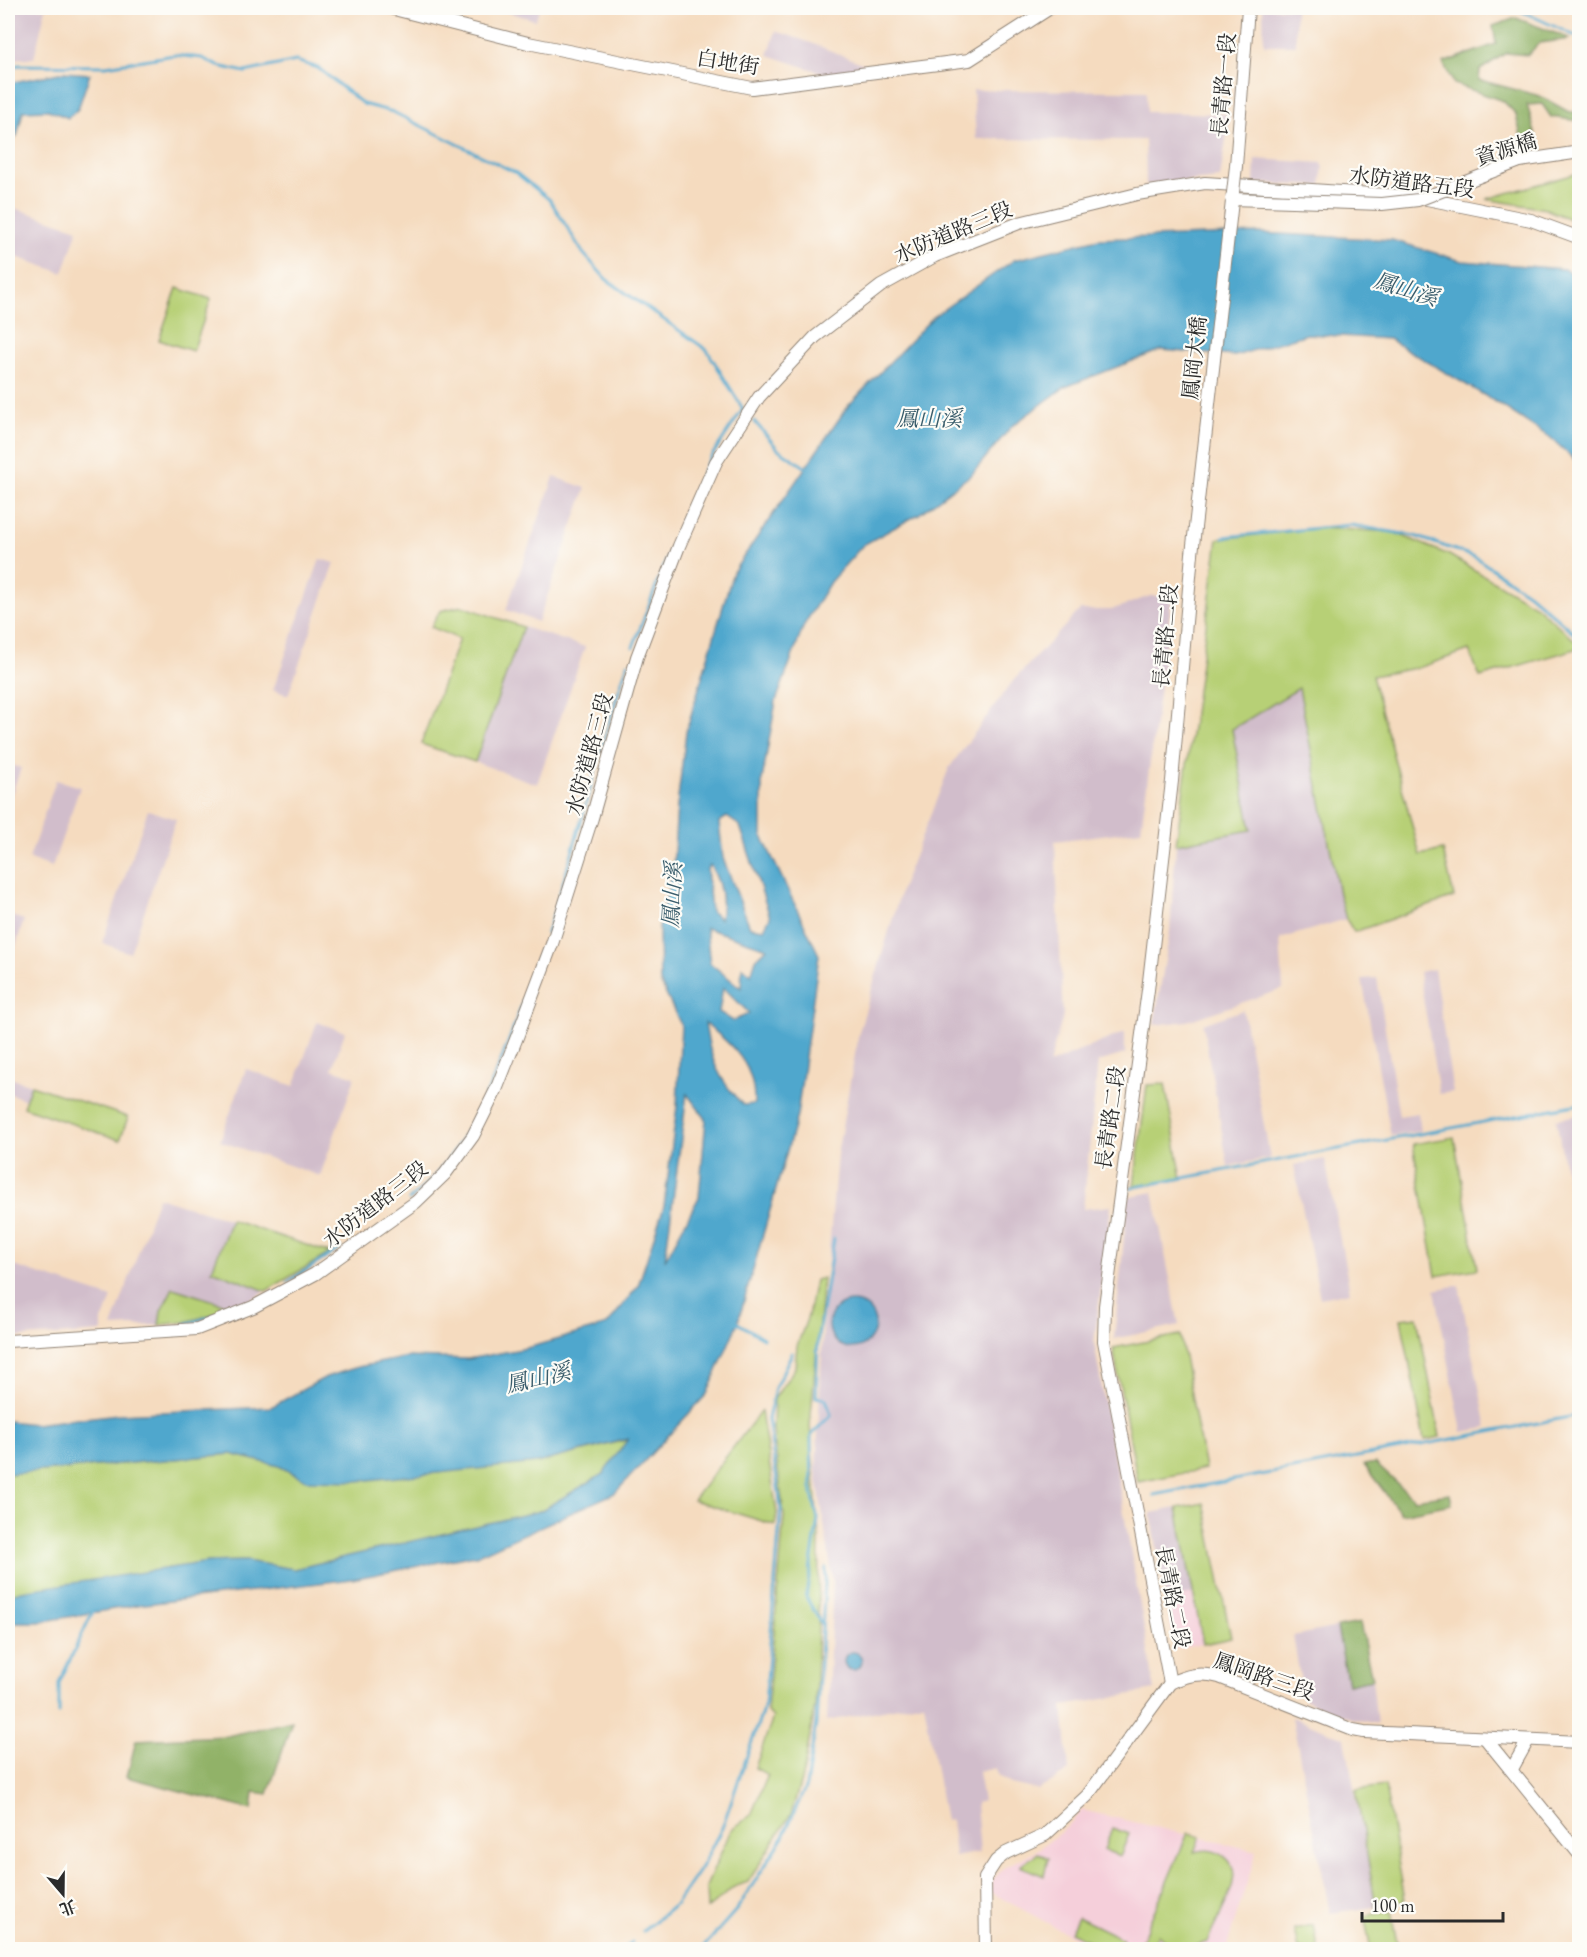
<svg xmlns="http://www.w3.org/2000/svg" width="1587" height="1957" font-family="'EB Garamond','Noto Serif TC',serif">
<rect width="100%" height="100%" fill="#fdfcf7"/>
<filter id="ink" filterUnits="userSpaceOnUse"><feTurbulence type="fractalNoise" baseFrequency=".0167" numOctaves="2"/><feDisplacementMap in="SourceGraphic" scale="12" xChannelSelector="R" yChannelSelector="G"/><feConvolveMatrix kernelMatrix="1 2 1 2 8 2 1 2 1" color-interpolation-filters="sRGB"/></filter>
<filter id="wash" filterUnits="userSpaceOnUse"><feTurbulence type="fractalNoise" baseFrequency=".008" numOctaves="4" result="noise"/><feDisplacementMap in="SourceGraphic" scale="24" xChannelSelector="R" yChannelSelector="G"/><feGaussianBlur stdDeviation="1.35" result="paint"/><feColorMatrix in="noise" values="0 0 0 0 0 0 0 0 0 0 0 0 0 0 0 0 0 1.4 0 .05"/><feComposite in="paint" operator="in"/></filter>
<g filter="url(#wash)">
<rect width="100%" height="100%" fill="#f5dbbf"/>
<!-- built -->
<g fill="#f5cfda">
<polygon points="1193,1594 1203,1644 1175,1649 1166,1599"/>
<polygon points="1082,1810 1257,1851 1226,1949 1162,1949 1126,1942 1121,1949 1096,1949 990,1892 993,1880 1005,1867 1039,1849 1066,1828"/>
</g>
<!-- industrial -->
<g fill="#d1bdcb">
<polygon points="8,8 46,8 34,58 8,59"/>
<polygon points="505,8 540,8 535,20 504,11"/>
<polygon points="1263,8 1295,8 1296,45 1264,45"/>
<polygon points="776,31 814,44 879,70 832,76 768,55"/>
<polygon points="973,90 1146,91 1147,112 1230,114 1220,178 1146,185 1145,140 976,139"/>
<polygon points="1255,159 1323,163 1321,186 1254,183"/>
<polygon points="8,206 78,229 63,273 8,254"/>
<polygon points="554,477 586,488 538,622 506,610"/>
<polygon points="320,559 335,563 288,695 273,690"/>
<polygon points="1150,596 1172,596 1141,830 1055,841 1063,1016 1049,1064 1125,1032 1125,1054 1098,1062 1083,1209 1111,1206 1094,1343 1155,1690 1063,1706 1069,1771 1038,1790 1011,1784 998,1776 996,1768 978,1772 983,1801 976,1803 980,1852 955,1857 951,1820 945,1821 924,1702 827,1721 833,1582 816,1471 824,1310 837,1155 859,1032 902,887 949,768 1013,681 1080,610 1111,610"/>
<polygon points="523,627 585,647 537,784 475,762"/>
<polygon points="1299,687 1346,919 1280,939 1283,989 1187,1021 1154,1025 1170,931 1176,844 1251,830 1232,729"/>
<polygon points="8,764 21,768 8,804"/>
<polygon points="56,780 80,787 52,867 29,859"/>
<polygon points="148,810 176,819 130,953 102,943"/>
<polygon points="8,915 24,920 8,970"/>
<polygon points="1434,969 1453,1092 1439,1094 1419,972"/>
<polygon points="1377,978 1399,1116 1418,1113 1421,1131 1391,1136 1362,979"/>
<polygon points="1243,1010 1270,1158 1228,1166 1203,1024"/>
<polygon points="317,1022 345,1032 332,1069 355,1077 320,1176 220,1141 246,1069 294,1086"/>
<polygon points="8,1077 31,1085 26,1100 8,1093"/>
<polygon points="1579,1115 1580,1115 1579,1247 1556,1119"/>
<polygon points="1325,1159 1350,1292 1320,1298 1294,1165"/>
<polygon points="1153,1192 1179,1325 1114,1339 1128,1197"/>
<polygon points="158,1197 231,1220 212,1270 266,1291 236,1308 173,1288 161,1310 159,1325 112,1327"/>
<polygon points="8,1264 112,1298 102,1321 102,1332 8,1338"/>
<polygon points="1459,1285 1487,1428 1462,1432 1435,1290"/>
<polygon points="1177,1508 1193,1594 1166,1599 1151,1513"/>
<polygon points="1337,1627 1348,1683 1372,1679 1377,1724 1334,1714 1304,1699 1293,1636"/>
<polygon points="1292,1717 1345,1738 1376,1907 1330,1913"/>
</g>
<!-- green -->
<g fill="#b7d076" stroke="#717e50" stroke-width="1.5">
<polygon points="1579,173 1579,223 1546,209 1486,199"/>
<polygon points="177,288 211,299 193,351 159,340"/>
<polygon points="1320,528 1393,532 1449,555 1536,606 1579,644 1579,648 1480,677 1469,650 1421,667 1372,676 1420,855 1443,850 1454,897 1354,932 1346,919 1339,894 1299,688 1232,729 1251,830 1176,844 1218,539"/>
<polygon points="462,606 523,627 475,762 421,744 459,639 431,627 440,611"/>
<polygon points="1165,1084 1182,1179 1134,1186 1147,1085"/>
<polygon points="31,1085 128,1117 120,1140 23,1107"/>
<polygon points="1454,1137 1477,1269 1436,1276 1413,1144"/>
<polygon points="231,1220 330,1253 266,1291 212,1270"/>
<polygon points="823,1278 810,1426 819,1537 818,1629 815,1706 804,1770 791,1814 748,1882 734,1887 707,1909 706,1887 731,1830 751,1815 768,1775 755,1768 773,1717 767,1712 784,1516 773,1430 774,1399 795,1368 797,1346 808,1316 815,1280"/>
<polygon points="173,1288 236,1308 185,1322 159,1325 161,1311"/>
<polygon points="1417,1317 1440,1437 1424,1440 1401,1319"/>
<polygon points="1180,1335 1205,1469 1138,1482 1113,1348"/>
<polygon points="761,1411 777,1513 775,1525 693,1500"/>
<polygon points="630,1439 603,1474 540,1511 294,1569 246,1561 208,1562 8,1595 8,1474 231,1454 279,1466 306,1480 537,1463"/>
<polygon points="1204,1503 1231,1638 1203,1644 1177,1508"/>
<polygon points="1385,1786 1405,1900 1376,1907 1356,1790"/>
<polygon points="1112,1828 1129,1834 1120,1856 1104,1850"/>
<path d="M1188,1833L1200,1837L1194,1852C1214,1846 1238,1857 1233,1882C1230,1899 1214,1926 1207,1942C1182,1951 1176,1953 1158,1934L1153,1946L1141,1942Z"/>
<polygon points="1038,1853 1048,1858 1044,1876 1020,1866"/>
<polygon points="1391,1911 1398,1949 1371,1949 1364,1916"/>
<polygon points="1078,1917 1123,1939 1117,1949 1106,1949 1070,1932"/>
<polygon points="1314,1925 1318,1949 1298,1949 1294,1929"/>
</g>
<!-- forest -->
<g fill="#91b267" stroke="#5e6e49" stroke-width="1.5">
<polygon points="1516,18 1571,39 1539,43 1528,55 1506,53 1480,70 1479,80 1540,96 1569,112 1579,112 1579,121 1551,117 1542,104 1527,105 1539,145 1524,150 1516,114 1503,101 1454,84 1443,63 1496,44 1493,26"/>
<polygon points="1375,1463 1414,1499 1450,1494 1452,1504 1401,1514 1364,1465"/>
<polygon points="1360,1623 1372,1679 1348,1684 1337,1627"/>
<polygon points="292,1721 268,1794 254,1792 252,1810 127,1777 136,1740 227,1736"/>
</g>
<!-- water -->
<g fill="#50a7cd" stroke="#3e697c" stroke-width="1.5" fill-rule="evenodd">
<polygon points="64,72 90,74 78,109 68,118 48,110 23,111 17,136 8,143 8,83"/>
<path d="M1260,233L1392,240L1462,261L1564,269L1579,277V464L1551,438L1499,404L1389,339L1307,334L1235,356L1161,350L1065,387L1012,426L972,474L919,514L863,545L830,582L804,625L776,701L762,780V836L819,955L797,1116L738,1322L707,1394L615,1493L480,1554L352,1579L137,1605L39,1622H8V1595L21,1591L208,1562L246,1561L294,1569L540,1511L603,1474L628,1439L537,1463L358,1481L306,1480L279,1466L231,1454L8,1474V1421L35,1424L118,1414L271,1407L326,1377L358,1367L408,1357L468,1359L527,1348L607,1325L638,1286L664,1206L677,1106L681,1025L660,982L659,928L673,867L677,806L686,732L733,572L848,406L934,316L1014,260L1098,239ZM727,817L740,826L770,917L764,929L750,927L723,858L719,822ZM710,865C720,881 724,899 720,919L711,911L707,869ZM706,928L767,948L756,959L751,974L742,967L741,988L710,963ZM723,987L749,1013L748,1014L733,1021L719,1012ZM705,1023C734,1047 755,1064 754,1104L743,1105C718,1079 710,1059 705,1023ZM687,1094L706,1119L699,1197L665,1260Z"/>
<circle cx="852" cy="1325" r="23"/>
<circle cx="853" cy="1661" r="9"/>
</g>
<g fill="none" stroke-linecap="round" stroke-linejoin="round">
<!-- stream -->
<g stroke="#50a7cd" stroke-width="3">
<polyline points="1521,11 1580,38"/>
<polyline points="8,68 18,65 106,66 174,55 202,58 218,66 245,72 296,61 318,68 363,104 393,112 516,173 550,200 583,253 606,279 707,350 743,409"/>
<polyline points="754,421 778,449 808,469"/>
<polyline points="1223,537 1351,525 1415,536 1475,557 1529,594 1580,638"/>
<polyline points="633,647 675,537 707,463 743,409"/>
<path d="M547,933C578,844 597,752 628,663"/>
<polyline points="1130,1188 1580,1104"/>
<path d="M409,1200C419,1191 431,1182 439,1171C490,1109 515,1024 541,949"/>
<polyline points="288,1282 341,1248"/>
<polyline points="736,1322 763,1338"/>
<polyline points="186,1324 214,1316"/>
<polyline points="1154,1495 1580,1415"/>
<polyline points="822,1625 806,1597 818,1519 812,1494 811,1435 831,1415 826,1399 816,1397 818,1336 834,1239"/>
<polyline points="59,1713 59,1683 93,1611"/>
<polyline points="643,1931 676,1904 700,1869 722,1828 765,1704 781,1508 768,1419 775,1388 792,1353"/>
<polyline points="623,1950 632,1942"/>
<polyline points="701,1950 737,1909 781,1841 806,1786 816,1724 826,1568"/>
</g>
</g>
</g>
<g filter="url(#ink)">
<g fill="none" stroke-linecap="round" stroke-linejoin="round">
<defs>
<g id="minor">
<polyline points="390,8 528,43 752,88 969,60 1050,8"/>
<polyline points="1236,166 1248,8"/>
<polyline points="8,1341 197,1329 253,1307 315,1274 416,1202 445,1174 473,1136 496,1090 517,1037 552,944 592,818 637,657 679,546 716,462 759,397 815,337 881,286 935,256 1019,223 1137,194 1205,183 1417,197 1531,220 1580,238"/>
<polyline points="1170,1683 1104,1341 1105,1306 1148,990 1172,781 1192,554"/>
<polyline points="1485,1738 1580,1855"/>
<polyline points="1512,1769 1528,1740"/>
<path d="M986,1950L985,1878L996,1861L1006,1853L1045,1835L1087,1796L1170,1683C1187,1675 1200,1672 1219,1677L1353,1730L1364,1732L1580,1742"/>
</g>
</defs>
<!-- minor casing -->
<use href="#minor" stroke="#908375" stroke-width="14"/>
<!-- minor -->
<use href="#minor" stroke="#fff" stroke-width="12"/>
<defs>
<g id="minor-bridge">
<polyline points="1231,199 1382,204 1418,200 1520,161 1580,152"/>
<polyline points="1192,554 1236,166"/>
</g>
</defs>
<!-- minor-bridge casing -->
<use href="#minor-bridge" stroke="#908375" stroke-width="14" stroke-linecap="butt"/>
<!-- minor-bridge -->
<use href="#minor-bridge" stroke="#fff" stroke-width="12"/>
</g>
</g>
<g text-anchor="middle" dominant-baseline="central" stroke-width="4.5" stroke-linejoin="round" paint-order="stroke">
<!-- street labels -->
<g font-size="21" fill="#2b2b2b" stroke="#fdfcf7">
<text transform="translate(728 62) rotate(9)">白地街</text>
<text transform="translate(1223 85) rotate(-85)">長青路一段</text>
<text transform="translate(1506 149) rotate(-17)">資源橋</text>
<text transform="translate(1412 182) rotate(7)">水防道路五段</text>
<text transform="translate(953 232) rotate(-23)">水防道路三段</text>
<text transform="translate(1194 358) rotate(-84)">鳳岡大橋</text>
<text transform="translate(1165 636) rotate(-85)">長青路二段</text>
<text transform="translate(589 754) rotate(-75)">水防道路三段</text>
<text transform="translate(1110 1118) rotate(-82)">長青路二段</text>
<text transform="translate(375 1204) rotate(-38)">水防道路三段</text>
<text transform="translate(1173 1597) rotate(79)">長青路二段</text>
<text transform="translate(1264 1676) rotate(19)">鳳岡路三段</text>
</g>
<!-- water labels -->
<g font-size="22" font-style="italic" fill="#3a5d6c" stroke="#fdfcf7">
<text transform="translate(1406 289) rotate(17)">鳳山溪</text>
<text x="929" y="418">鳳山溪</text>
<text transform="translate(672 895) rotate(-87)">鳳山溪</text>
<text transform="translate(538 1378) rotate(-13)">鳳山溪</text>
</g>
</g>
<!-- margin -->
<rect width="1587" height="1957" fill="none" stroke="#fdfcf7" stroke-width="30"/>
<!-- north arrow -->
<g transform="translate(63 1894) rotate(160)" stroke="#fdfcf7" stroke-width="4.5" paint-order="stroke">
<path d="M0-4.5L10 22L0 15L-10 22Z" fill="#2b2b2b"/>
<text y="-9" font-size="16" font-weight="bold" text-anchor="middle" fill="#2b2b2b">北</text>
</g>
<!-- scale -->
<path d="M1362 1912v9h141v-9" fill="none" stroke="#2b2b2b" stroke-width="3"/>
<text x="1371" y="1912" font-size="18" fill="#2b2b2b" stroke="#fdfcf7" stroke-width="4.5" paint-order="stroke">100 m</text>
</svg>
